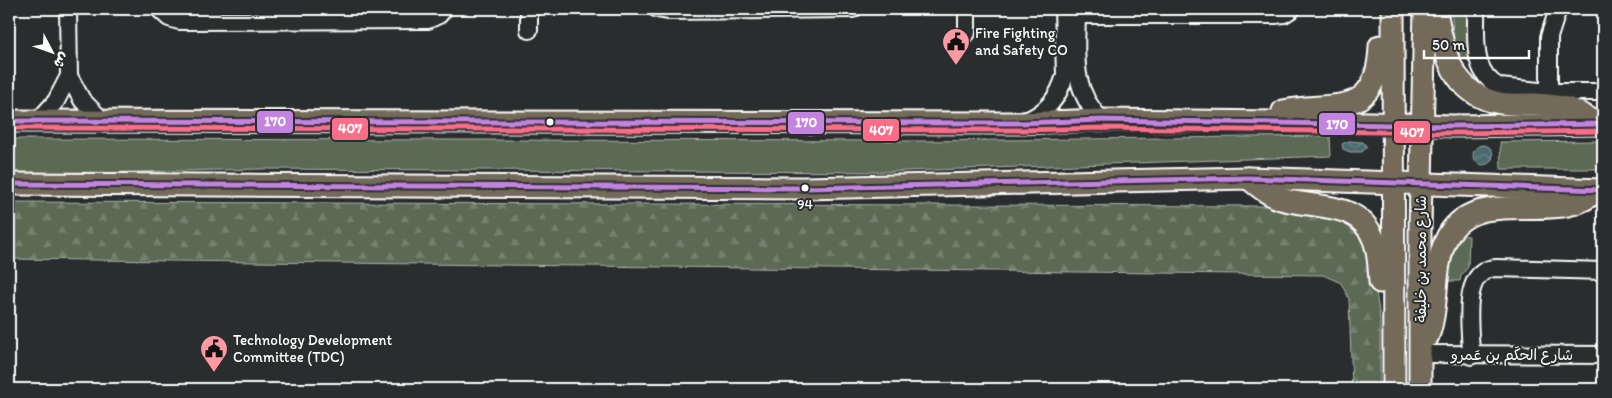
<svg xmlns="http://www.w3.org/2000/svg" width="1612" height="398" font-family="Itim,'Playpen Sans Arabic',sans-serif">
<defs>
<pattern id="forest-firs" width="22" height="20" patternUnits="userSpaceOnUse" patternTransform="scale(1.25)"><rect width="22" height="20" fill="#5b6b54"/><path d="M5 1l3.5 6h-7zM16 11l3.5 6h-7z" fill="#74816e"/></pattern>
<pattern id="water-waves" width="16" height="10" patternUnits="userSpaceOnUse" patternTransform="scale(1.25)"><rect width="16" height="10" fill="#4d6b71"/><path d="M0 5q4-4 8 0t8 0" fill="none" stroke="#688186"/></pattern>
</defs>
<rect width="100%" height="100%" fill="#2a2d2e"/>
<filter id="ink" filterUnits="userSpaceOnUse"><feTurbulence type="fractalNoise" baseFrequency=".02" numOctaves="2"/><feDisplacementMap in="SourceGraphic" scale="10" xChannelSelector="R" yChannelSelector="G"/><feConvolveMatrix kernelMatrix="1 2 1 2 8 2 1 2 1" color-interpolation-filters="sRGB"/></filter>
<g filter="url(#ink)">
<!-- green -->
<g fill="#5b6b54" stroke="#adb5aa">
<polygon points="1451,9 1468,9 1469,61 1461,58 1454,42"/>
<polygon points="1330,136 1331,156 879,172 261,169 9,175 9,139 924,141"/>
<polygon points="1603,141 1603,169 1501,169 1500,142"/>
<polygon points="1456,235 1469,236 1468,267 1461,276 1460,281 1447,281 1450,247"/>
</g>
<!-- forest -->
<polygon fill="url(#forest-firs)" stroke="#adb5aa" points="9,202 1269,206 1341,221 1358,228 1368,240 1380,318 1380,389 1352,389 1349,299 1341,283 1323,275 9,259"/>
<!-- water -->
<g fill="url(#water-waves)" stroke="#94a6aa">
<polygon points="1349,141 1363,142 1367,147 1362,152 1350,152 1343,149 1342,144"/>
<circle cx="1483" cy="155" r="10"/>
</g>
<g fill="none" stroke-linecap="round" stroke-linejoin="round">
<defs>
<g id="minor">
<polyline points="159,9 169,18 179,21 428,20 439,15 444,9"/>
<polyline points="529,9 529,30"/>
<polyline points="657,9 668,11 853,9"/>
<path d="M1077,9C1077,50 1069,89 1102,120"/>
<path d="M1476,9C1477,36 1470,73 1500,87L1549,92H1603"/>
<polyline points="1077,15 1275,15 1284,14 1292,9"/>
<polyline points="967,33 967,9"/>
<polyline points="69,76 82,100 102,120"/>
<polyline points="1549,92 1549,37 1558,9"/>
<path d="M1025,121C1047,113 1059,97 1065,75L1063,9"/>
<polyline points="37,122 56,101 69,76 68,9"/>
<polyline points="1420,354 1603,355"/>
<path d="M1471,356C1471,329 1459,270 1496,268L1603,271"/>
</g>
<g id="major">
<polyline points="1393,9 1394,389"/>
<path d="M1436,9C1442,49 1452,95 1500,103C1512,105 1524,104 1535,104C1559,105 1577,108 1596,124"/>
<path d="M1283,111C1336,101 1377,120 1380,46"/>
<polyline points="9,121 1020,123 1102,120 1373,123 1453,126 1603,124"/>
<path d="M1248,178C1258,186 1268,195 1281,199C1314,209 1359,200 1374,240C1379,253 1379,268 1380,282"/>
<polyline points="9,184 805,188 1248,178 1603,190"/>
<path d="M1428,336C1439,306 1433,271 1445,242C1466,192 1527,214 1568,205C1580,203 1589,197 1599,190"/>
<polyline points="1420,389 1420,227 1425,9"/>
</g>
</defs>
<!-- minor casing -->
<use href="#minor" stroke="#fff" stroke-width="20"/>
<!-- major casing -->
<use href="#major" stroke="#fff" stroke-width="25"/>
<!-- minor -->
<use href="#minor" stroke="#2a2d2e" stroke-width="16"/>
<!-- major -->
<use href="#major" stroke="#736b5a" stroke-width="21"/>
<defs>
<g id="bus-1">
<polyline points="9,121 1020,123 1102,120 1453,126 1603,124"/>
<polyline points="9,184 805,188 1248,178 1603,190"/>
</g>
<polyline id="bus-2" points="9,128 1020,130 1102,128 1453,133 1603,131"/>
</defs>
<!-- bus-1 casing -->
<use href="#bus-1" stroke="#2a2d2e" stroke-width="9"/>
<!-- bus-2 casing -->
<use href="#bus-2" stroke="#2a2d2e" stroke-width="9"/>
<!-- bus-1 -->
<use href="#bus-1" stroke="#c483df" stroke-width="5"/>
<!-- bus-2 -->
<use href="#bus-2" stroke="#fb6d88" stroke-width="5"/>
</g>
</g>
<!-- icons -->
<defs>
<symbol id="civic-pin" viewBox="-11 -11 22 30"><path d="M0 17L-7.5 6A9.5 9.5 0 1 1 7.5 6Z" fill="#ff9aa2" stroke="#2a2d2e"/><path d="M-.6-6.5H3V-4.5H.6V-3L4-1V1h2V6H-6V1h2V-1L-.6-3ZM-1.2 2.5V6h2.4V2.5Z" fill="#111"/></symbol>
</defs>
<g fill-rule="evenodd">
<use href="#civic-pin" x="940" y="26" width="32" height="43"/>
<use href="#civic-pin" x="198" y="333" width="32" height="43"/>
</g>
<!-- markers -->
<g fill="#fff" stroke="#2a2d2e" stroke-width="2">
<circle cx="550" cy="122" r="4.5"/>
<circle cx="805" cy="188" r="4.5"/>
</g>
<g text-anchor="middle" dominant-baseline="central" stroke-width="4" stroke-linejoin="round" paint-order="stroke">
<!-- bus labels -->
<g font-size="14" fill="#fff" stroke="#2a2d2e">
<text x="805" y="204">94</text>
</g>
<!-- poi labels -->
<g font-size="15" fill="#fff" stroke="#2a2d2e" text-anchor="start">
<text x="975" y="33">Fire Fighting<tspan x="975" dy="17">and Safety CO</tspan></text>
<text x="233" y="340">Technology Development<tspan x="233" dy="17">Committee (TDC)</tspan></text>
</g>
<!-- street labels -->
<g font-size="15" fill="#fff" stroke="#2a2d2e">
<text transform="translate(1421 259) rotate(-90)">شارع محمد بن خليفة</text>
<text x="1512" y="355">شارع الحكَم بن عَمرو</text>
</g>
</g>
<g stroke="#2a2d2e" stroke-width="2">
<rect x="256" y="110" width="38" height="24" rx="5" fill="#c483df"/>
<rect x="787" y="111" width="38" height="24" rx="5" fill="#c483df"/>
<rect x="1318" y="112" width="38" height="24" rx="5" fill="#c483df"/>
<rect x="331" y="117" width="38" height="24" rx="5" fill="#fb6d88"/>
<rect x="862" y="118" width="38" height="24" rx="5" fill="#fb6d88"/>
<rect x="1393" y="120" width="38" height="24" rx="5" fill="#fb6d88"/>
</g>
<g font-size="14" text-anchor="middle" font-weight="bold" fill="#fff">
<text x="275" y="126">170</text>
<text x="806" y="127">170</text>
<text x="1337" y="129">170</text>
<text x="350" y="133">407</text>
<text x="881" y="135">407</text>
<text x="1412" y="137">407</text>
</g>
<!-- margin -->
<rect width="1612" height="398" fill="none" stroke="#2a2d2e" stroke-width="30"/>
<rect x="15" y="15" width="1582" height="368" fill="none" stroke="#fff" stroke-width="2" filter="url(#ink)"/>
<!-- north arrow -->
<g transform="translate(52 52) rotate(131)" stroke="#2a2d2e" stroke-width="4" paint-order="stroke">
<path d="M0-4L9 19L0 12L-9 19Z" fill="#ffffff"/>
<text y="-8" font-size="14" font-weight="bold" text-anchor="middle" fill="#ffffff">ش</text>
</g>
<!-- scale -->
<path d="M1424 50v8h105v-8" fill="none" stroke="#ffffff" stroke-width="2.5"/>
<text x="1432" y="50" font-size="15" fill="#ffffff" stroke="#2a2d2e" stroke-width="4" paint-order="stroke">50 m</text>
</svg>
